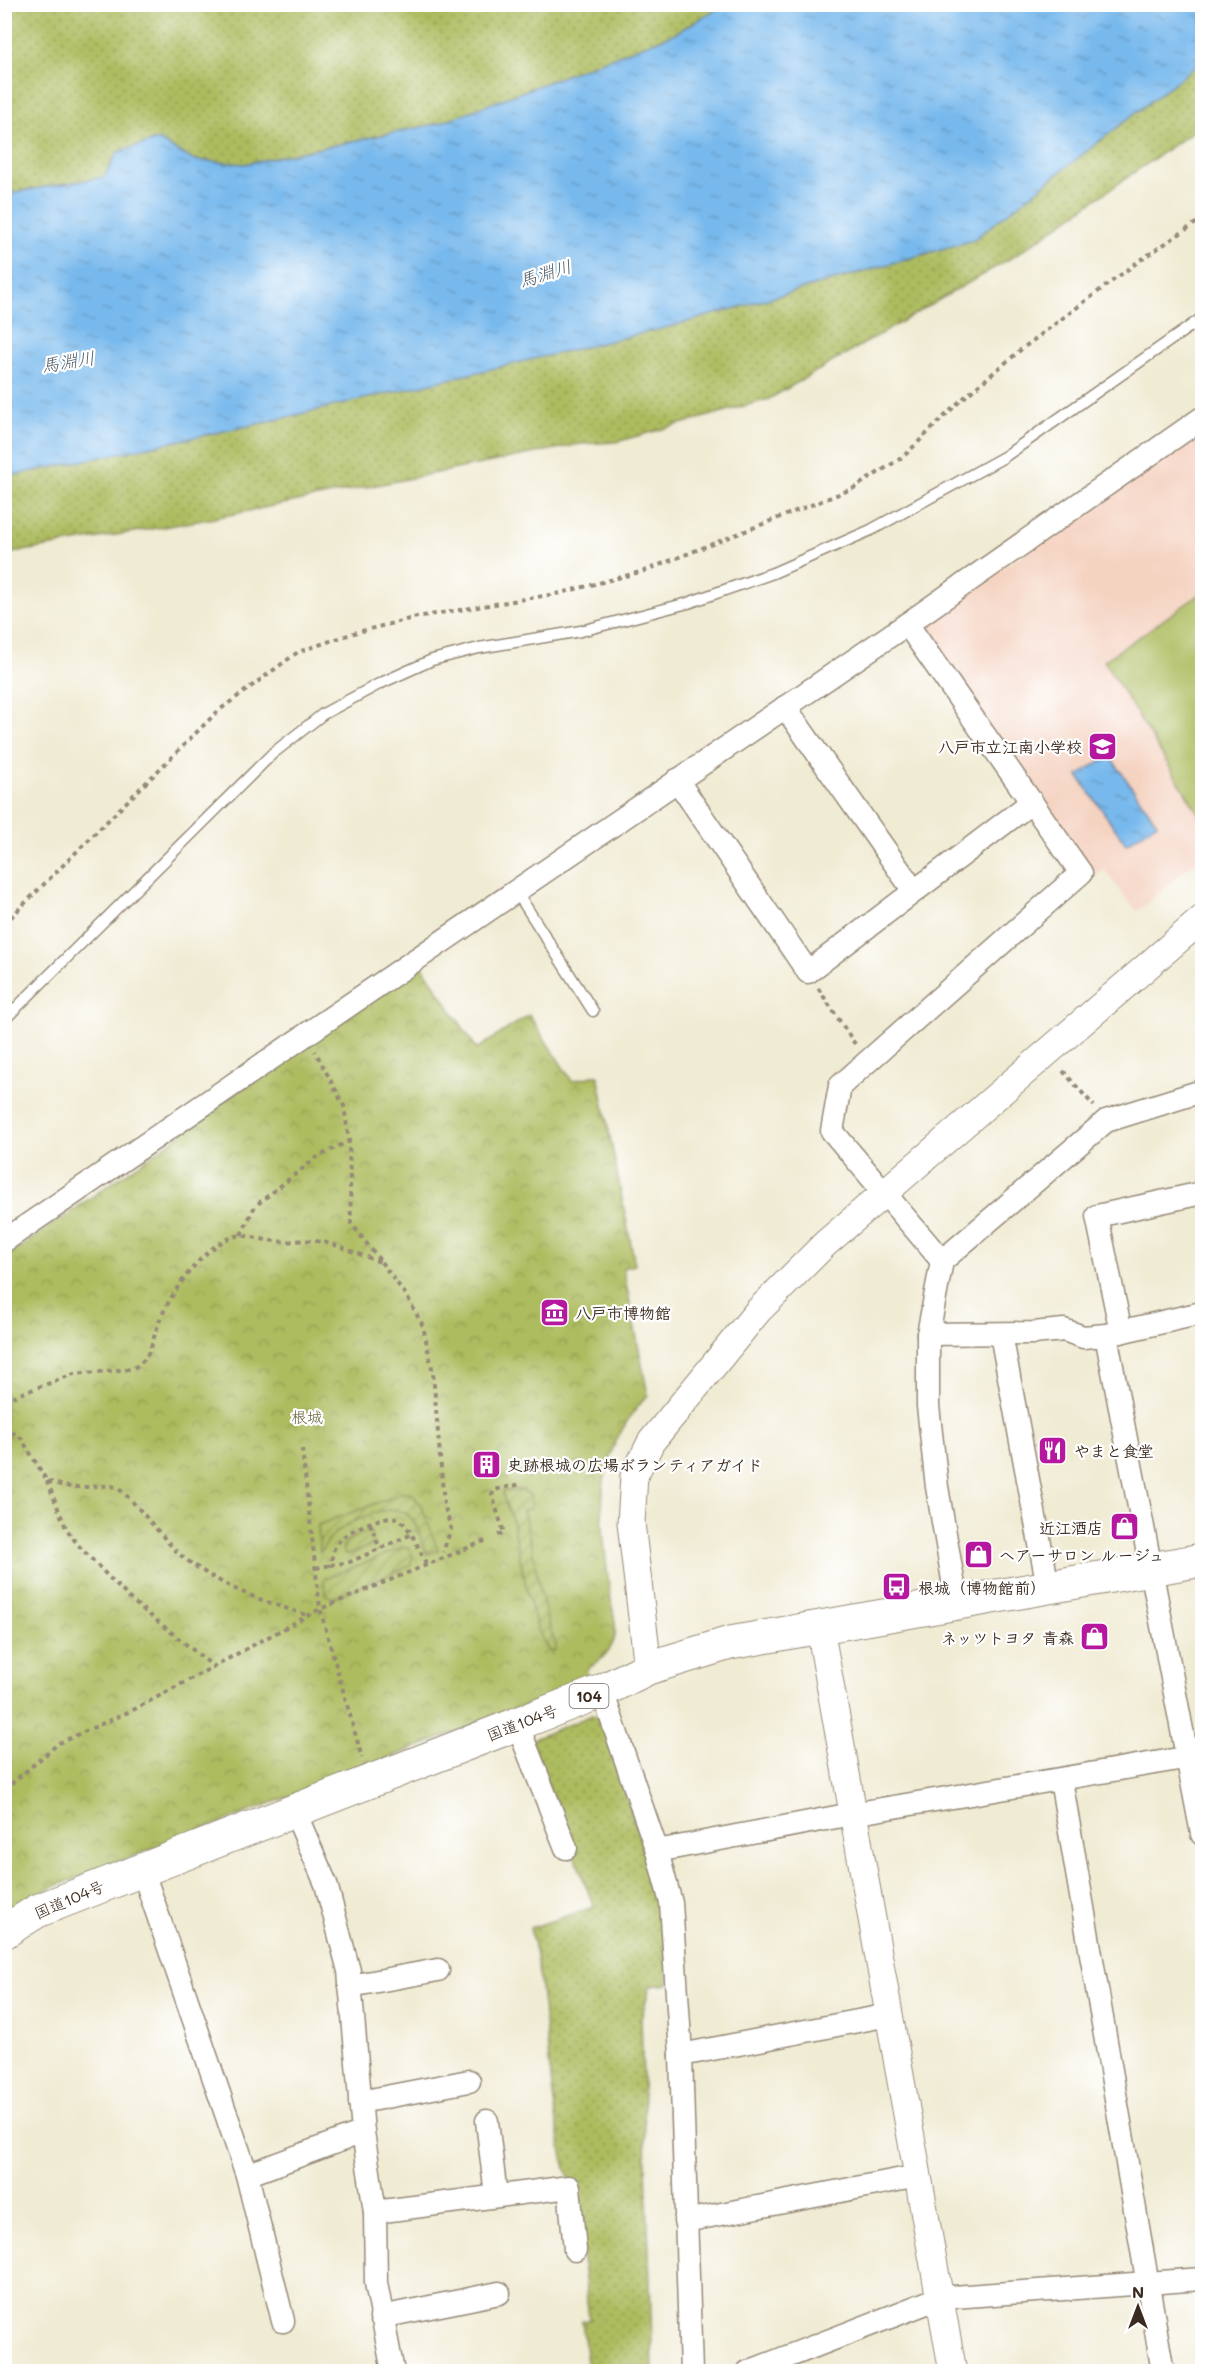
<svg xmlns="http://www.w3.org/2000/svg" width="1207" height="2376" font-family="Mali,'Klee One',sans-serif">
<defs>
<pattern id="grass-dots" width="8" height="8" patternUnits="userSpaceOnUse" patternTransform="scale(1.5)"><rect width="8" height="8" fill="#adbc5f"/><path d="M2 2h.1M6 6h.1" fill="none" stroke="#8e994e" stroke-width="1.8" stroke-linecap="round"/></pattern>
<pattern id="park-crowns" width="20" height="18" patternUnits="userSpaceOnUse" patternTransform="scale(1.5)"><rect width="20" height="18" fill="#adbc5f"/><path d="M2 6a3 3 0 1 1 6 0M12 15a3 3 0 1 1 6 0" fill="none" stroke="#8e994e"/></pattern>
<pattern id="garden-furrows" width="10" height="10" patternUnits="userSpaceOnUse" patternTransform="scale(1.5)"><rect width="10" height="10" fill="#adbc5f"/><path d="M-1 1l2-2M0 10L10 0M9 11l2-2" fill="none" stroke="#8e994e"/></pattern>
<pattern id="water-ripples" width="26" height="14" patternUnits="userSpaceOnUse" patternTransform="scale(1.5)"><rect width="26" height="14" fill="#78b9ed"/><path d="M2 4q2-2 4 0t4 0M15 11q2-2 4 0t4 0" fill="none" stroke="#6497bf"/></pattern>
</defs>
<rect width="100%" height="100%" fill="#fff"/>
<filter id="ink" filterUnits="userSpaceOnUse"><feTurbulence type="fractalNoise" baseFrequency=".0167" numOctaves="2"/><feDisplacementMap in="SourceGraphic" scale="12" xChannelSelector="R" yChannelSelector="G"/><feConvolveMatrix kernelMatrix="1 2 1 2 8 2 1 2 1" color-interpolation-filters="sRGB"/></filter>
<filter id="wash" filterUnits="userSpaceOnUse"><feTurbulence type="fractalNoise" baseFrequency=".008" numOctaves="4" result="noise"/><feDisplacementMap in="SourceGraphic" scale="24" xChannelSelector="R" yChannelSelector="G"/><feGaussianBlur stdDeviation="1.35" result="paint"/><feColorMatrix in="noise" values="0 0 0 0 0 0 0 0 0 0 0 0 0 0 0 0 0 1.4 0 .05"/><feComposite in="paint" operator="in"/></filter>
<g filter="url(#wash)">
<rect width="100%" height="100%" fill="#f0ebd3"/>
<!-- built -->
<polygon fill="#f5d3c1" points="1202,429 1202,855 1137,912 1104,870 1095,877 927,636 925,622"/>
<!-- grass -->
<g fill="url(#grass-dots)" stroke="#74733e" stroke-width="1.5">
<polygon points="5,5 724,5 674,34 441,123 244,164 193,160 158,140 118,152 104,177 5,194"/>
<polygon points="1202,61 1202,125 1016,255 769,399 616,442 580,444 209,519 5,554 5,477 262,423 673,326 973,240"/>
<path d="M592,1715L601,1718L661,1903L668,1984L650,1986L641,2019L653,2371H588L582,2321L589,2320L576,2192C563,2169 560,2142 556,2116C546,2054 545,1989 530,1928L594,1907L531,1740Z"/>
</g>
<!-- park -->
<path fill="url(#park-crowns)" stroke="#74733e" stroke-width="1.5" d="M422,966L477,1049L529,1015L572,1081L598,1075L635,1265L623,1268L648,1395C588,1459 601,1515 610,1594C612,1607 618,1628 614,1640C609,1654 598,1662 586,1670L589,1681L48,1889L5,1913V1258L183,1133V1129Z"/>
<!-- garden -->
<g fill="url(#garden-furrows)" stroke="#74733e" stroke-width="1.5">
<path d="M522,1490L530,1495L531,1508L523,1511C536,1556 539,1602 556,1645L555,1650L551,1652C533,1640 518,1542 511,1517C508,1508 502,1499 503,1491Z"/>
<path d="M403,1493H411L421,1505L438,1550L427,1554C422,1542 417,1520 405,1513C386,1503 349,1522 334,1534C328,1539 324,1547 320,1553L318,1525Z"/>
<polygon points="363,1533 371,1533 373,1544 352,1554 344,1554 344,1542"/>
<polygon points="404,1547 409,1548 413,1556 410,1566 333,1598 325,1594 324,1579"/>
</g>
<!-- pitch -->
<polygon fill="#adbc5f" stroke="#74733e" stroke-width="1.5" points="1202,593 1202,819 1104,661"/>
<!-- water -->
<g fill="url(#water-ripples)" stroke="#5a7286" stroke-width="1.5">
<polygon points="724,5 1202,5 1202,61 973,240 673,326 262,423 5,477 5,194 104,177 118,152 158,140 193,160 244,164 440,123 674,34"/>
<polygon points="1109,755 1157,823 1126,844 1078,776"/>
</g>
</g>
<g filter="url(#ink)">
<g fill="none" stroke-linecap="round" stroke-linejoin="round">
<defs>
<g id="service">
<polyline points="516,891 593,1011"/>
<polyline points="4,1020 272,754 323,714 379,684 432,660 479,648 581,631 688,603 773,573 871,530 1004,457 1202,318"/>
</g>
<g id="minor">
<polyline points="907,624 1081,873 840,1086 832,1131 942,1261"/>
<polyline points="785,707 914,891"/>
<polyline points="677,780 808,972 1032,802"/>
<polyline points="4,1241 907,624 1202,418"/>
<polyline points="1121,1332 1097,1216 1202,1193"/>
<polyline points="928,1334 1033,1333 1064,1330 1083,1337 1106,1335 1202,1313"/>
<polyline points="1001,1334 1048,1587"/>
<polyline points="1106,1335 1202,1834"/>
<polyline points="957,1603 937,1487 928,1406 928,1334 942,1261 1106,1121 1202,1091"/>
<polyline points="602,1691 657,1851 671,1903 681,2055 691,2372"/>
<polyline points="517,1724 566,1848"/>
<polyline points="1061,1780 1163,2372"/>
<polyline points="294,1810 326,1884 349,1971 363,2132 375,2212 376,2283 393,2372"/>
<polyline points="657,1851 852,1814 1202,1755"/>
<polyline points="142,1869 247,2175 283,2321"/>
<polyline points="350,1986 438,1970"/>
<polyline points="681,2055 889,2015"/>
<polyline points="360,2102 469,2081"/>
<polyline points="487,2121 496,2196"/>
<polyline points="247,2175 363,2132"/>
<polyline points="375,2212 569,2187 575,2250"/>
<polyline points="685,2221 918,2176"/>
<polyline points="381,2317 499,2293"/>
<polyline points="748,2372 939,2298 1202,2279"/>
</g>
<g id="tertiary">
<polyline points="820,1628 953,2372"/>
<polyline points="648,1668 631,1523 634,1476 651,1442 758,1311 825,1244 1202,919"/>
</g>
<polyline id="trunk" points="4,1932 37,1911 602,1691 648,1668 730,1643 1202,1560"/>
</defs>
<!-- service casing -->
<use href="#service" stroke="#968a78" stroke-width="13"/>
<!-- minor casing -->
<use href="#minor" stroke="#968a78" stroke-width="25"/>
<!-- tertiary casing -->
<use href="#tertiary" stroke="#968a78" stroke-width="29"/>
<!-- trunk casing -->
<use href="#trunk" stroke="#968a78" stroke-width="35"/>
<!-- path -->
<g stroke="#968a78" stroke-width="4" stroke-dasharray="4.5 4.5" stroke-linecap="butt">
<polyline points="4,924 218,711 298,652 354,633 417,617 561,593 644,571 854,488 903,457 960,401 1023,348 1139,261 1202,219"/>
<polyline points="818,988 855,1044"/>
<polyline points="1063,1071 1094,1106"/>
<polyline points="241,1235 255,1206 316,1158 349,1141"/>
<polyline points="381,1262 406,1295 423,1326 433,1373 444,1504 451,1529 443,1552"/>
<path d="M4,1400L74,1374L131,1369C151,1361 151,1343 158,1325C168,1296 201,1249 230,1238C244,1232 259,1240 274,1241C288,1243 302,1239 316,1241C337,1243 361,1256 381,1262L351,1223L349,1141L344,1106L315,1051"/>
<path d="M4,1427L21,1438L47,1481C55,1483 65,1487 74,1487C87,1488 103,1484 115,1487C127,1490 167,1545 183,1557C223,1588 259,1600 307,1615"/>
<polyline points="302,1449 320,1609 362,1758"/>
<polyline points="47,1481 66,1528 78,1545 130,1599 214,1667"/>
<polyline points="370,1523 380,1549"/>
<path d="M410,1535L350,1562L331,1565C332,1554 333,1547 341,1539C348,1531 387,1513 396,1518C411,1525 419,1551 427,1565"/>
<polyline points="498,1535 504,1533 492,1495 494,1490 522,1484"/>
<polyline points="316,1568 331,1565"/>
<polyline points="4,1790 59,1743 135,1709 320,1609 487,1540"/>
</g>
<!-- service -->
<use href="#service" stroke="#fff" stroke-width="10"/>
<!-- minor -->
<use href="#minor" stroke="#fff" stroke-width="22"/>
<!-- tertiary -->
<use href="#tertiary" stroke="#fff" stroke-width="27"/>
<!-- trunk -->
<use href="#trunk" stroke="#fff" stroke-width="33"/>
</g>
</g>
<!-- icons -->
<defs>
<symbol id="school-square" viewBox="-11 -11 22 22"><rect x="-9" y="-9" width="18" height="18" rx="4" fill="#b5179e" stroke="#fff"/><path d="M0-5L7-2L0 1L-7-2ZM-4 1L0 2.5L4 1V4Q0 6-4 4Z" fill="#fff"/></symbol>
<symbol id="museum-square" viewBox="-11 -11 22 22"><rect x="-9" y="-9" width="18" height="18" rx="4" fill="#b5179e" stroke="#fff"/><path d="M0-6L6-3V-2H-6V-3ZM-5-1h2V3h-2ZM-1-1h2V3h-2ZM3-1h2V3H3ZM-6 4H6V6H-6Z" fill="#fff"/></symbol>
<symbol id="restaurant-square" viewBox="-11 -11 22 22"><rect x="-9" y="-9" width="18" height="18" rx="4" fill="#b5179e" stroke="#fff"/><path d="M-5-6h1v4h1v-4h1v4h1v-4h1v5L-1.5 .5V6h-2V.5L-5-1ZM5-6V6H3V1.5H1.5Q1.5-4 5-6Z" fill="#fff"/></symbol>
<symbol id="building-square" viewBox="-11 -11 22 22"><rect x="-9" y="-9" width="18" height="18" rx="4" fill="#b5179e" stroke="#fff"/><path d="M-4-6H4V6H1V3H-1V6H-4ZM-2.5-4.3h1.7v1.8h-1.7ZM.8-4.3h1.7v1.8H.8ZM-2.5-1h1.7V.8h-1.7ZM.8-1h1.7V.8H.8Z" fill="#fff"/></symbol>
<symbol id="shop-square" viewBox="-11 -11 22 22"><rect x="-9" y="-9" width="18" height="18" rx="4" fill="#b5179e" stroke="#fff"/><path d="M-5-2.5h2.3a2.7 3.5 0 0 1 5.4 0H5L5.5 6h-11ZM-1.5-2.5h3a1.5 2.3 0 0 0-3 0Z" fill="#fff"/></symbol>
<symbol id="bus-square" viewBox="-11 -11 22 22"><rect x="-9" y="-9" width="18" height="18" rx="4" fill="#b5179e" stroke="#fff"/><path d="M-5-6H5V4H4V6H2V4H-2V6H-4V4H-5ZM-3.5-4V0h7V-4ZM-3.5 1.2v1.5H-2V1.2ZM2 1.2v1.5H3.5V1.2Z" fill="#fff"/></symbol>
</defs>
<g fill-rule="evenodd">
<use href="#school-square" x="1086" y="730" width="33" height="33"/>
<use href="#museum-square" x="538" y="1296" width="33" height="33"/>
<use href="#restaurant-square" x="1036" y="1434" width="33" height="33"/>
<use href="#building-square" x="470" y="1448" width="33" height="33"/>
<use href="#shop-square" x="1108" y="1510" width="33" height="33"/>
<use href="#shop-square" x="962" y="1538" width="33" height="33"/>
<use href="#bus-square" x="880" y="1570" width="33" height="33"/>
<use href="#shop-square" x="1078" y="1620" width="33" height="33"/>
</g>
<g text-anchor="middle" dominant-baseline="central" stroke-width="4.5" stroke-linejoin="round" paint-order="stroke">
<!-- shield labels -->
<rect fill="#fff" stroke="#766a62" stroke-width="1.5" x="569.5" y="1684" width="39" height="24" rx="4.5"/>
<g font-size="15" font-weight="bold" fill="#3b2a1e">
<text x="589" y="1696">104</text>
</g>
<!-- poi labels -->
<g font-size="16" font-weight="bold" fill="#3b2a1e" stroke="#fff" text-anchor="start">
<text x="1082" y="746" text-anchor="end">八戸市立江南小学校</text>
<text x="575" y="1312">八戸市博物館</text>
<text x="1074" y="1450">やまと食堂</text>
<text x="507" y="1464">史跡根城の広場ボランティアガイド</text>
<text x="1103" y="1527" text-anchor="end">近江酒店</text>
<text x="999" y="1554">ヘアーサロン ルージュ</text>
<text x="918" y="1587">根城（博物館前）</text>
<text x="1074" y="1637" text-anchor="end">ネッツトヨタ 青森</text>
</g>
<!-- park labels -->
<g font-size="16" fill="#635d35" stroke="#fff">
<text x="307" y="1416">根城</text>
</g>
<!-- street labels -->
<g font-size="16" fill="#3b2a1e" stroke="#fff">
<text transform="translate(522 1722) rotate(-21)">国道104号</text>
<text transform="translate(69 1899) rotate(-23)">国道104号</text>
</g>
<!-- water labels -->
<g font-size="18" font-style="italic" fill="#505c66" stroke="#fff">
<text transform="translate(545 273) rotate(-17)">馬淵川</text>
<text transform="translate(68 361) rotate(-9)">馬淵川</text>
</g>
</g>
<!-- margin -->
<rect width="1207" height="2376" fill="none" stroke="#fff" stroke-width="24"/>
<!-- north arrow -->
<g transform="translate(1138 2307)" stroke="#ffffff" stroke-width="4.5" paint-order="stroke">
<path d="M0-4.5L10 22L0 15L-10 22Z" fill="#3b2a1e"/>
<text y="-9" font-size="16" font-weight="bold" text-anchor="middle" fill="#3b2a1e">N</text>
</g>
</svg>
